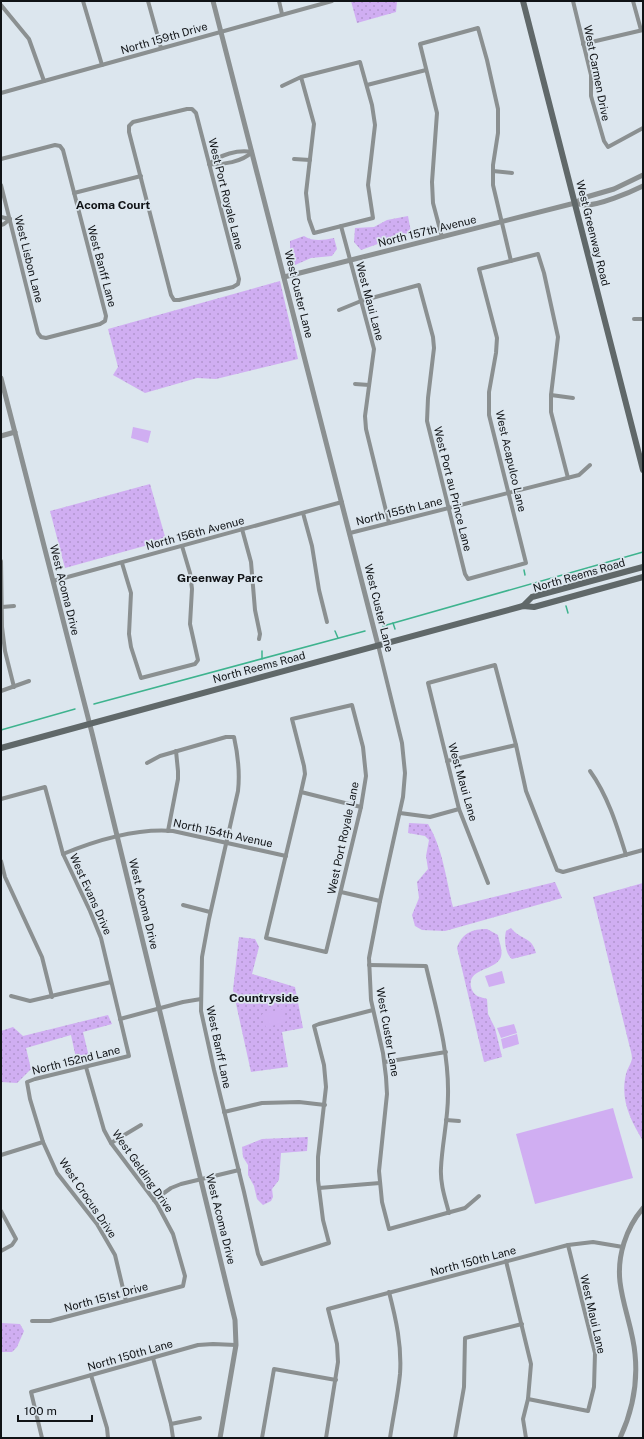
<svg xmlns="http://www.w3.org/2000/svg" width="644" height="1439" font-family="'Public Sans',sans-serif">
<defs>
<pattern id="grass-dots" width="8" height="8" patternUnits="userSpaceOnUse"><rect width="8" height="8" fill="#d0aef2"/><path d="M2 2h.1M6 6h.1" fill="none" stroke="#b295cf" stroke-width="1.8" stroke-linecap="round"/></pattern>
</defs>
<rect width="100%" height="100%" fill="#dce6ee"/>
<!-- grass -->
<g fill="url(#grass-dots)">
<polygon points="351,1 397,1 396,12 357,23"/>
<polygon points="408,216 411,232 361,250 354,242 355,228 374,227 387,220"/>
<path d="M304,236C314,242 323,240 334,238L337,249L332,256L311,258L295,265L290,254V241Z"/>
<polygon points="280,281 298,359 216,379 197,378 145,393 113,375 118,367 108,329"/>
<polygon points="150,484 166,540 65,568 50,511"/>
<path d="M409,823L428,824C443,849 446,879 453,907L555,882L562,898L445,931L422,930L415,926L412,915L419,898L417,882L428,869L426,856L429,840L425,836L408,833Z"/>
<path d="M643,883V1141C630,1120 620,1099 626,1074C627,1069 631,1064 632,1059C632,1054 630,1048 629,1044L593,897Z"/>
<path d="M511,928C520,940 532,936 536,953L512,959C505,954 504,939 506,931Z"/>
<path d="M487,929L498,935C499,942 504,952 500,959C493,971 464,969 472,990C475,997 481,997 487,999L488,1014L495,1028L502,1057L484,1062L457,948C462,933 472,929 487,929Z"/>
<polygon points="239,937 255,939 259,947 252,974 295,987 303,1028 282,1032 288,1067 251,1072 233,990"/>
<polygon points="108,1015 112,1024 83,1032 89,1057 83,1060 76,1058 71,1035 26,1048 31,1069 17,1083 1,1082 1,1031 13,1027 23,1036"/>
<polygon points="308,1137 307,1151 281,1153 279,1180 272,1189 273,1197 271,1201 263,1205 257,1199 254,1186 248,1175 248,1165 243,1157 242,1147 262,1139"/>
<polygon points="1,1323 20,1324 24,1331 17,1347 12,1352 1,1352"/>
</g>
<!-- pitch -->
<g fill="#d0aef2">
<polygon points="133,427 151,431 148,443 131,438"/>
<polygon points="502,971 505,983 489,987 485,976"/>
<polygon points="283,1009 287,1021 266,1028 262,1014"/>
<polygon points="514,1024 517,1033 501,1038 497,1028"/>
<polygon points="517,1034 519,1044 503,1049 501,1039"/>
<polygon points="613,1108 633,1178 535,1204 516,1134"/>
</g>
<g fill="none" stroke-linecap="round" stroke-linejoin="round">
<!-- stream -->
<g stroke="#3eb38e" stroke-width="1.5">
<polyline points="524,570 525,575"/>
<polyline points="566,606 568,613"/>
<polyline points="393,623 395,629"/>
<polyline points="383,626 643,552"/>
<polyline points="335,631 338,638"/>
<polyline points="262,651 262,659"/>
<polyline points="94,704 365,631"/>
<polyline points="1,730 75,709"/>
</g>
<!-- minor -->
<g stroke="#8b9091" stroke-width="4">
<polyline points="83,1 102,65"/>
<polyline points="148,1 161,48"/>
<polyline points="279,1 282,14"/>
<polyline points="573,1 591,75 591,96 604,141 608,147 643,128"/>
<polyline points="633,1 641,30"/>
<polyline points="1,5 29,39 44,81"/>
<polyline points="583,44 643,30"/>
<polyline points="367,85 426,70"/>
<polyline points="282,86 301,77 360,62 372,105 375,125 368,185 373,218 314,233 309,219 306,193 314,124 301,77"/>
<polyline points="1,93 332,1"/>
<polygon points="187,109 192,109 196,113 239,279 238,284 233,287 179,300 174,300 171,295 129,132 129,126 133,122"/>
<polyline points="1,159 55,145 60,146 63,150 106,316 105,321 100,324 46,338 41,337 38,333 1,185"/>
<polyline points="294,159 310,160"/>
<path d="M209,164C223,165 242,162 252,152"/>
<path d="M209,164C220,155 238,149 252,152"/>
<polyline points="493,171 512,173"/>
<polyline points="74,193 141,176"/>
<polyline points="1,217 10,219"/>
<polyline points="1,225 4,224 10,219"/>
<polyline points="341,226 374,349 365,416 366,429 389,523"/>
<polyline points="442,237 433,203 432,182 437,113 420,44 478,28 487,60 498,109 498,133 493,165 493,185 511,261"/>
<polyline points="339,310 361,301 419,285 433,337 434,348 428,398 427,421 465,574 468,579 526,563 489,415 489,392 496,353 497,338 479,269 538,254 544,273 558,337 551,395 551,412 568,478"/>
<polyline points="634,319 643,319"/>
<polyline points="355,384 369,385"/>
<polyline points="551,395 573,398"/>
<polyline points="303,513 312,546 319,590 327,622"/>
<polyline points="242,529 251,562 255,610 260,634 259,639"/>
<polyline points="350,533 579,475 590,465"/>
<polyline points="1,561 2,627 5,651 14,687"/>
<polyline points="122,563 131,593 129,634 131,647 141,678 195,664 198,660 190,624 192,589 190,573 182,546"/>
<polyline points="53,581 342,502"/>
<polyline points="2,607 14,606"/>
<polyline points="378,645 402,743 405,773 403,797 380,901 369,958 371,1000 383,1053 386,1077 387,1094 379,1171 382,1202 389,1229 465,1208 479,1196"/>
<polyline points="1,691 29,681"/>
<polygon points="352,705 363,747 366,776 361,807 326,952 266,938 301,792 305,774 304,766 292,719"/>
<polyline points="447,761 516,745"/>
<path d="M147,763L160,756L226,737H234C238,755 240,773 238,791L209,919L202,957L201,1011L214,1070L244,1192L258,1254L262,1264L329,1243L323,1220L318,1180V1157L326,1087L324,1065L314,1026L319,1024L373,1010"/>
<path d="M590,771C608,796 617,826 626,855"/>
<polyline points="301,792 361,807"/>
<polyline points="1,799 45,787 63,854 90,911 101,938 129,1056 35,1079 27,1082 30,1099 43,1142 57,1173 97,1224 115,1255 126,1301"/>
<polyline points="400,813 430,817 459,809"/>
<polyline points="168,831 178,779 178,771 176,751"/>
<path d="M63,854C97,840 137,828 173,831L286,856"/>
<polyline points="1,861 5,877 42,957 52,997"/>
<polyline points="488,883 459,809 428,683 495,665 516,745 526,791 557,870 563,872 643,850"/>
<polyline points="341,892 380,901"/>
<polyline points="183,905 210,912"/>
<path d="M369,965L426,966C436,1009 449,1051 448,1095C448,1120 442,1144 441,1168C440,1183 445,1198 449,1213"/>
<polyline points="11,996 30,1001 111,982"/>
<polyline points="120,1019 183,1002 201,999"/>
<polyline points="385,1062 446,1052"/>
<polyline points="224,1112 262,1103 299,1102 325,1105"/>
<polyline points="446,1120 459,1121"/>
<polyline points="111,1143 141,1125"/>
<polyline points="1,1155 43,1142"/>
<polyline points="319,1188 380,1183"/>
<polyline points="154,1200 171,1188 181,1184 239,1170"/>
<polyline points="1,1211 16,1239 12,1245 1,1251"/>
<polyline points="506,1261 531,1364 528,1399 523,1419 526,1438"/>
<path d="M389,1292C396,1319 402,1346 400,1374C398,1395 393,1417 390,1438"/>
<polyline points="32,1321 50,1321 183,1286 185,1276 173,1234 157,1204 111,1143 104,1130 86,1067"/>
<polyline points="153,1358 171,1424 173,1438"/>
<polyline points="91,1375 107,1428 108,1438"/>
<polyline points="528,1399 588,1411 594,1387 595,1353 568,1245"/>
<polyline points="171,1424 200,1418"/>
<polyline points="42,1438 31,1392 198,1345 213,1344 236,1345"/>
<polyline points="262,1438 274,1369 336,1380"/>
<polyline points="326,1438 338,1362 337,1344 328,1309 568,1245 593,1242 623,1247"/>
<polyline points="455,1438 464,1387 465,1338 522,1324"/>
</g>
<!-- tertiary -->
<g stroke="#8b9091" stroke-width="5">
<polyline points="213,1 378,645"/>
<path d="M575,203C578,204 581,205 584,205C598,206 631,192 643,186"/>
<polyline points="284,277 575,203 583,198 614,189 643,175"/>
<polyline points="1,378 92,733 235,1320 236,1345 220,1438"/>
<polyline points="1,436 15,432"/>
<path d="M620,1438C632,1412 638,1383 635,1354C633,1330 623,1307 620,1282C617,1256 626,1228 643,1208"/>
</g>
<!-- secondary -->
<g stroke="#606869" stroke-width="6">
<polyline points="523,1 643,470"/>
<polyline points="523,606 532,597 643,567"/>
<polyline points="1,748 523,606 534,607 643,577"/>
</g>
</g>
<g text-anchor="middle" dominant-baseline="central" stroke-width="3.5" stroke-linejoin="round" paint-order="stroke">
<!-- street labels -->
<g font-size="11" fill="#101316" stroke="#dce6ee">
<text transform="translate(164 38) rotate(-16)">North 159th Drive</text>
<text transform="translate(597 73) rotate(79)">West Carmen Drive</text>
<text transform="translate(226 194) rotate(76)">West Port Royale Lane</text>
<text transform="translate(427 231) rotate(-14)">North 157th Avenue</text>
<text transform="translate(593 233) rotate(76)">West Greenway Road</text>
<text transform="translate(29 259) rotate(76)">West Lisbon Lane</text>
<text transform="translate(102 266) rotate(75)">West Banff Lane</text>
<text transform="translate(299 294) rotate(76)">West Custer Lane</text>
<text transform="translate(370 301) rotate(75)">West Maui Lane</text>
<text transform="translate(511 461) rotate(77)">West Acapulco Lane</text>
<text transform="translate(453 489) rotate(76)">West Port au Prince Lane</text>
<text transform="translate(399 511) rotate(-14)">North 155th Lane</text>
<text transform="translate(195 533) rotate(-15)">North 156th Avenue</text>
<text transform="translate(579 575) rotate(-16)">North Reems Road</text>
<text transform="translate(65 590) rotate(76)">West Acoma Drive</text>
<text transform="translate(379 608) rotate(76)">West Custer Lane</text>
<text transform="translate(259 667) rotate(-15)">North Reems Road</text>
<text transform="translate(463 782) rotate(74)">West Maui Lane</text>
<text transform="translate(223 833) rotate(12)">North 154th Avenue</text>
<text transform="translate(343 838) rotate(-78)">West Port Royale Lane</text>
<text transform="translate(91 894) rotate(66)">West Evans Drive</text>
<text transform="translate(144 904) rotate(76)">West Acoma Drive</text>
<text transform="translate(388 1032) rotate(80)">West Custer Lane</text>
<text transform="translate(219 1047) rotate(78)">West Banff Lane</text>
<text transform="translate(76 1060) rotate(-14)">North 152nd Lane</text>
<text transform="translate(143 1171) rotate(55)">West Gelding Drive</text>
<text transform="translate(88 1198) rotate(56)">West Crocus Drive</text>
<text transform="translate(221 1219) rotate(76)">West Acoma Drive</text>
<text transform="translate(473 1261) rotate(-15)">North 150th Lane</text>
<text transform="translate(106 1297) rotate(-15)">North 151st Drive</text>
<text transform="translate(593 1314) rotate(77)">West Maui Lane</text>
<text transform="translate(130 1355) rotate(-16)">North 150th Lane</text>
</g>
<!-- neighbourhood labels -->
<g font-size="12" font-weight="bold" fill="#101316" stroke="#dce6ee">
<text x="113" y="205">Acoma Court</text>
<text x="220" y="578">Greenway Parc</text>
<text x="264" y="998">Countryside</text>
</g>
</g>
<!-- border -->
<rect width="644" height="1439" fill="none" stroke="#101316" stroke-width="4"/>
<!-- scale -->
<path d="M18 1415v6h74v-6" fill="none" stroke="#101316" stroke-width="2"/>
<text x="24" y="1415" font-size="12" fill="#101316" stroke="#dce6ee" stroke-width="3" paint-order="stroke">100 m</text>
</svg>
